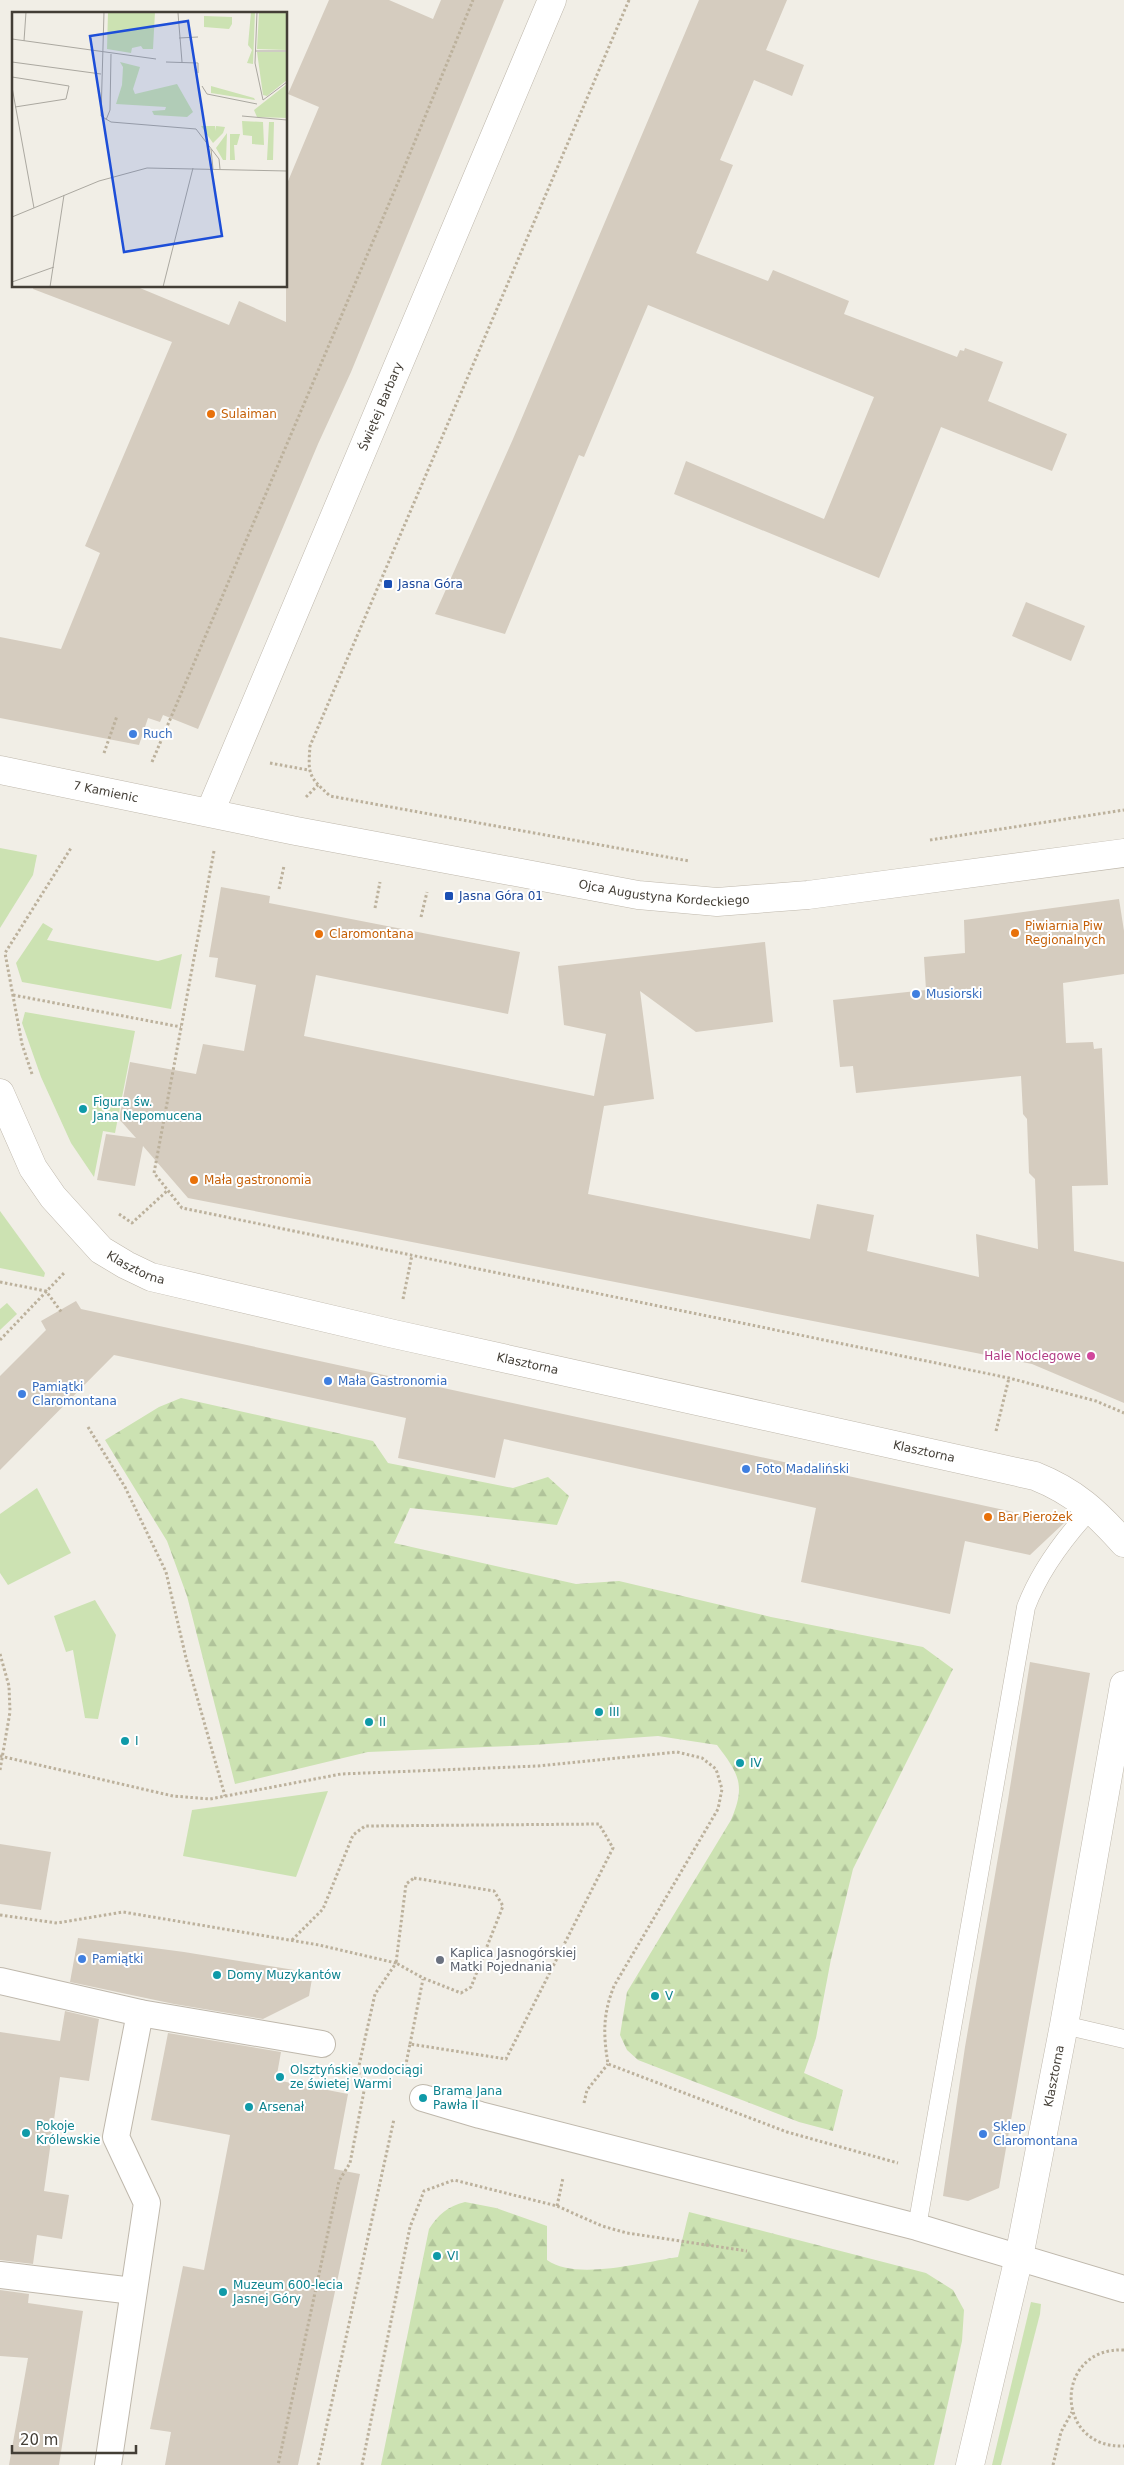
<svg xmlns="http://www.w3.org/2000/svg" width="1124" height="2465" font-family="'DejaVu Sans',sans-serif">
<defs>
<pattern id="forest-firs" width="22" height="20" patternUnits="userSpaceOnUse" patternTransform="scale(1.25)"><rect width="22" height="20" fill="#cce2b2"/><path d="M5 1l3.5 6h-7zM16 11l3.5 6h-7z" fill="#b0c39a"/></pattern>
</defs>
<rect width="100%" height="100%" fill="#f1eee6"/>
<!-- green -->
<g fill="#cce2b2">
<polygon points="0,848 37,855 33,875 0,928"/>
<polygon points="43,923 53,929 47,940 158,961 182,954 171,1009 22,982 16,963"/>
<polygon points="25,1012 135,1031 115,1133 103,1131 94,1177 71,1143 41,1077 22,1023"/>
<polygon points="0,1211 45,1273 44,1277 0,1268"/>
<polygon points="7,1303 17,1314 0,1330 0,1309"/>
<polygon points="37,1488 71,1553 8,1585 0,1573 0,1514"/>
<polygon points="95,1600 116,1635 98,1719 85,1718 73,1650 66,1652 54,1616"/>
<polygon points="328,1791 296,1877 183,1856 192,1810"/>
<polygon points="1031,2302 1041,2304 1040,2314 1001,2465 992,2465"/>
</g>
<!-- forest -->
<g fill="url(#forest-firs)">
<path d="M181,1398L373,1441L388,1463L513,1488L548,1477L569,1496L557,1525L410,1508L394,1543L576,1584L619,1581L771,1617L923,1647L953,1669L853,1869L831,1959L816,2038L804,2073L843,2090L833,2131L799,2122L638,2060L627,2050L620,2035L627,1992L731,1820C746,1785 739,1774 717,1745L658,1736L533,1745L368,1752L235,1784L187,1596L167,1541L105,1440L159,1407Z"/>
<path d="M465,2202L496,2208L547,2226V2260C576,2281 643,2262 678,2257L689,2212L926,2273L953,2290L964,2310L962,2341L934,2465H381L429,2229C438,2215 448,2206 465,2202Z"/>
</g>
<!-- building -->
<g fill="#d5ccbf">
<polygon points="329,0 389,0 433,19 441,0 504,0 351,372 318,444 198,729 163,715 160,722 148,718 139,745 0,718 0,637 61,649 100,553 85,546 172,342 33,289 34,286 135,286 229,325 239,301 286,322 286,186 319,107 288,94"/>
<polygon points="699,0 787,0 766,50 804,65 792,96 754,80 720,160 733,165 696,253 768,281 773,270 849,301 844,314 957,357 960,350 964,351 965,348 1003,362 988,401 1067,434 1052,471 941,427 879,578 674,494 686,461 824,519 874,397 648,305 584,457 579,455 505,634 435,614 513,439"/>
<polygon points="1026,602 1085,626 1071,661 1012,636"/>
<polygon points="221,887 270,896 269,903 520,952 508,1014 316,975 304,1036 594,1096 606,1034 564,1025 558,966 765,942 773,1022 696,1032 640,991 654,1099 604,1106 588,1194 810,1239 817,1204 874,1215 867,1251 979,1277 976,1234 1038,1249 1035,1179 1029,1173 1027,1119 1023,1114 1021,1076 856,1093 853,1066 840,1067 833,1000 926,990 924,957 965,953 964,920 1119,899 1124,931 1124,974 1063,983 1066,1043 1093,1042 1094,1049 1102,1048 1108,1185 1072,1186 1074,1251 1124,1262 1124,1403 1032,1364 188,1198 143,1146 135,1186 97,1180 106,1134 136,1138 119,1119 130,1062 196,1074 203,1044 244,1051 256,985 215,977 218,958 209,957"/>
<polygon points="76,1301 81,1309 1064,1523 1030,1555 965,1541 950,1614 801,1582 816,1508 504,1439 495,1478 398,1458 406,1418 114,1355 0,1470 0,1376 46,1330 41,1321"/>
<polygon points="1030,1662 1090,1673 999,2188 968,2201 943,2196 965,2047 1008,1800"/>
<polygon points="0,1844 51,1852 41,1910 0,1904"/>
<polygon points="78,1938 184,1952 313,1973 309,1996 263,2019 174,2004 70,1982"/>
<polygon points="65,2011 99,2019 89,2081 60,2077 44,2191 69,2195 62,2239 37,2235 33,2264 0,2260 0,2032 60,2041"/>
<polygon points="168,2033 281,2052 276,2080 348,2094 334,2169 360,2174 298,2465 165,2465 171,2432 150,2429 183,2266 204,2270 230,2135 151,2120"/>
<polygon points="0,2290 29,2294 28,2303 83,2311 59,2465 9,2465 28,2358 0,2356"/>
</g>
<g fill="none" stroke-linecap="round" stroke-linejoin="round">
<defs>
<g id="service">
<polyline points="1064,2025 1124,2039"/>
<path d="M917,2227L1026,1607C1040,1570 1065,1537 1092,1508"/>
</g>
<g id="pedestrian">
<polyline points="0,1981 140,2013 322,2044"/>
<polyline points="423,2098 480,2115 917,2227 1124,2289"/>
<polyline points="0,2275 133,2291"/>
<polyline points="108,2465 147,2203 116,2137 140,2013"/>
</g>
<g id="minor">
<path id="s1" d="M210,812L552,0"/>
<path id="s2" d="M0,1093L33,1168L53,1197L101,1250L126,1265L151,1277L394,1334L1035,1476C1075,1492 1096,1512 1124,1543"/>
<path id="s3" d="M970,2465L1019,2257L1064,2025L1124,1685"/>
</g>
<g id="tertiary">
<path id="s4" d="M0,770L296,831L553,879L638,895L717,902L808,895L1124,853"/>
</g>
</defs>
<!-- service casing -->
<use href="#service" stroke="#bfb8ac" stroke-width="19"/>
<!-- pedestrian casing -->
<use href="#pedestrian" stroke="#bfb8ac" stroke-width="28"/>
<!-- minor casing -->
<use href="#minor" stroke="#bfb8ac" stroke-width="29"/>
<!-- tertiary casing -->
<use href="#tertiary" stroke="#bfb8ac" stroke-width="29"/>
<!-- path -->
<g stroke="#bcb19c" stroke-width="3" stroke-dasharray="2.5 2.5" stroke-linecap="butt">
<path d="M629,0L310,746C308,774 308,776 330,796L689,861"/>
<polyline points="104,753 117,716"/>
<polyline points="152,762 399,180 473,0"/>
<polyline points="270,763 308,770"/>
<polyline points="306,797 318,785"/>
<polyline points="930,840 1124,810"/>
<polyline points="214,851 154,1173 182,1208 1009,1378 1096,1401 1124,1413"/>
<polyline points="279,889 284,866"/>
<polyline points="375,908 380,882"/>
<polyline points="421,917 427,892"/>
<polyline points="13,995 181,1027"/>
<polyline points="32,1074 22,1044 5,953 71,848"/>
<polyline points="119,1214 132,1223 168,1190"/>
<polyline points="0,1282 46,1291 62,1313"/>
<polyline points="403,1299 412,1255"/>
<polyline points="0,1340 64,1273"/>
<polyline points="88,1427 125,1487 166,1572 186,1658 225,1796"/>
<polyline points="996,1431 1009,1378"/>
<polyline points="0,1654 9,1686 10,1712"/>
<path d="M0,1756L173,1796L210,1799L341,1774L538,1766L677,1752L702,1758L716,1769L722,1789L718,1809L614,1986C603,2014 603,2033 608,2064L787,2132L898,2163"/>
<polygon points="414,1878 494,1891 503,1906 471,1987 461,1993 423,1978 396,1963 406,1884"/>
<polyline points="0,1915 57,1923 123,1912 319,1945 396,1963 375,1994 358,2070 364,2091 350,2163 339,2181 278,2465"/>
<polyline points="292,1940 323,1909 353,1835 365,1826 599,1824 613,1848 506,2059 410,2044 405,2069"/>
<polyline points="410,2044 423,1979"/>
<polyline points="584,2103 587,2090 608,2064"/>
<polyline points="557,2206 563,2178"/>
<path d="M1124,2350C1053,2347 1054,2449 1124,2446"/>
<polyline points="318,2465 394,2119"/>
<polyline points="362,2465 410,2227 424,2191 454,2180 557,2206 602,2226 627,2233 747,2251"/>
<polyline points="1053,2465 1061,2432 1072,2412"/>
</g>
<!-- service -->
<use href="#service" stroke="#fff" stroke-width="18"/>
<!-- pedestrian -->
<use href="#pedestrian" stroke="#fff" stroke-width="26"/>
<!-- minor -->
<use href="#minor" stroke="#fff" stroke-width="28"/>
<!-- tertiary -->
<use href="#tertiary" stroke="#fff" stroke-width="28"/>
<!-- path-bridge -->
<polyline stroke="#bcb19c" stroke-width="3" stroke-dasharray="2.5 2.5" stroke-linecap="butt" points="0,1770 10,1712"/>
</g>
<!-- markers -->
<g fill="#e8710a" stroke="#fff" stroke-width="2">
<circle cx="211" cy="414" r="5"/>
<circle cx="1015" cy="933" r="5"/>
<circle cx="319" cy="934" r="5"/>
<circle cx="194" cy="1180" r="5"/>
<circle cx="988" cy="1517" r="5"/>
</g>
<g fill="#1a4fb4" stroke="#fff" stroke-width="2">
<rect x="383" y="579" width="10" height="10" rx="2.5"/>
<rect x="444" y="891" width="10" height="10" rx="2.5"/>
</g>
<g fill="#3f7fe0" stroke="#fff" stroke-width="2">
<circle cx="133" cy="734" r="5"/>
<circle cx="916" cy="994" r="5"/>
<circle cx="328" cy="1381" r="5"/>
<circle cx="22" cy="1394" r="5"/>
<circle cx="746" cy="1469" r="5"/>
<circle cx="82" cy="1959" r="5"/>
<circle cx="983" cy="2134" r="5"/>
</g>
<g fill="#0f9aa8" stroke="#fff" stroke-width="2">
<circle cx="83" cy="1109" r="5"/>
<circle cx="599" cy="1712" r="5"/>
<circle cx="369" cy="1722" r="5"/>
<circle cx="125" cy="1741" r="5"/>
<circle cx="740" cy="1763" r="5"/>
<circle cx="217" cy="1975" r="5"/>
<circle cx="655" cy="1996" r="5"/>
<circle cx="280" cy="2077" r="5"/>
<circle cx="423" cy="2098" r="5"/>
<circle cx="249" cy="2107" r="5"/>
<circle cx="26" cy="2133" r="5"/>
<circle cx="437" cy="2256" r="5"/>
<circle cx="223" cy="2292" r="5"/>
</g>
<circle fill="#d1479c" stroke="#fff" stroke-width="2" cx="1091" cy="1356" r="5"/>
<circle fill="#6b7280" stroke="#fff" stroke-width="2" cx="440" cy="1960" r="5"/>
<g text-anchor="middle" dominant-baseline="central" stroke-width="4" stroke-linejoin="round" paint-order="stroke">
<!-- street labels -->
<g font-size="12" fill="#433e36" stroke="#fff">
<text stroke="none"><textPath href="#s1" startOffset="440">Świętej Barbary</textPath></text>
<text stroke="none"><textPath href="#s4" startOffset="108">7 Kamienic</textPath></text>
<text stroke="none"><textPath href="#s4" startOffset="676">Ojca Augustyna Kordeckiego</textPath></text>
<text stroke="none"><textPath href="#s2" startOffset="228">Klasztorna</textPath></text>
<text stroke="none"><textPath href="#s2" startOffset="632">Klasztorna</textPath></text>
<text stroke="none"><textPath href="#s2" startOffset="1038">Klasztorna</textPath></text>
<text stroke="none"><textPath href="#s3" startOffset="398">Klasztorna</textPath></text>
</g>
<!-- food labels -->
<g font-size="12" fill="#c56008" stroke="#fff" text-anchor="start">
<text x="221" y="414">Sulaiman</text>
<text x="1025" y="926">Piwiarnia Piw<tspan x="1025" dy="14">Regionalnych</tspan></text>
<text x="329" y="934">Claromontana</text>
<text x="204" y="1180">Mała gastronomia</text>
<text x="998" y="1517">Bar Pierożek</text>
</g>
<!-- transit labels -->
<g font-size="12" fill="#164399" stroke="#fff" text-anchor="start">
<text x="398" y="584">Jasna Góra</text>
<text x="459" y="896">Jasna Góra 01</text>
</g>
<!-- shop labels -->
<g font-size="12" fill="#366cbe" stroke="#fff" text-anchor="start">
<text x="143" y="734">Ruch</text>
<text x="926" y="994">Musiorski</text>
<text x="338" y="1381">Mała Gastronomia</text>
<text x="32" y="1387">Pamiątki<tspan x="32" dy="14">Claromontana</tspan></text>
<text x="756" y="1469">Foto Madaliński</text>
<text x="92" y="1959">Pamiątki</text>
<text x="993" y="2127">Sklep<tspan x="993" dy="14">Claromontana</tspan></text>
</g>
<!-- culture labels -->
<g font-size="12" fill="#0d838f" stroke="#fff" text-anchor="start">
<text x="93" y="1102">Figura św.<tspan x="93" dy="14">Jana Nepomucena</tspan></text>
<text x="609" y="1712">III</text>
<text x="379" y="1722">II</text>
<text x="135" y="1741">I</text>
<text x="750" y="1763">IV</text>
<text x="227" y="1975">Domy Muzykantów</text>
<text x="665" y="1996">V</text>
<text x="290" y="2070">Olsztyńskie wodociągi<tspan x="290" dy="14">ze świetej Warmi</tspan></text>
<text x="433" y="2091">Brama Jana<tspan x="433" dy="14">Pawła II</tspan></text>
<text x="259" y="2107">Arsenał</text>
<text x="36" y="2126">Pokoje<tspan x="36" dy="14">Królewskie</tspan></text>
<text x="447" y="2256">VI</text>
<text x="233" y="2285">Muzeum 600-lecia<tspan x="233" dy="14">Jasnej Góry</tspan></text>
</g>
<!-- hotel labels -->
<g font-size="12" fill="#b23c85" stroke="#fff" text-anchor="end">
<text x="1081" y="1356">Hale Noclegowe</text>
</g>
<!-- worship labels -->
<g font-size="12" fill="#5b616d" stroke="#fff" text-anchor="start">
<text x="450" y="1953">Kaplica Jasnogórskiej<tspan x="450" dy="14">Matki Pojednania</tspan></text>
</g>
</g>
<!-- overview -->
<g transform="translate(12 12)">
<rect width="275" height="275" fill="#f1eee6"/>
<path d="M239,0H243L241,52L235,51L240,38L236,33ZM247,0H275V38L245,37ZM245,40H275V68L255,84L251,83ZM275,72V106L245,105L242,98ZM230,109L251,110L252,133L240,132V124L231,123ZM257,110H262L261,148H255ZM189,114H203V119L204,114L213,115L211,121L201,131ZM215,121L214,148H211L204,136ZM218,122H228L225,133H222L223,148H218Z" fill="#cce2b2"/>
<path d="M96,0H143L141,37H131L129,34L120,36L119,41L95,37ZM108,50L128,55L121,77L123,82L165,72L181,100L175,105L142,103L140,99L153,98L154,95L104,92L110,73L111,55ZM199,74L242,86L243,88L199,81Z" fill="#cce2b2"/>
<path d="M192,4L220,5V12L217,17L192,15Z" fill="#cce2b2"/>
<path fill="none" stroke="#aba8a0" stroke-width="1" d="M92,0L89,104L99,110L184,117L207,147L208,157M245,0L243,51L251,88L275,70M166,1L170,50M167,26L186,25M0,27L144,47M12,29L14,0M243,39H275M0,50L89,62M154,50L186,51V61M0,65L57,74L54,87L3,95M190,74L195,82L245,92M0,75L22,196M230,104L275,108M94,108L98,98L99,42M199,137L201,157M0,205L87,169L135,156L275,159M0,270L42,255M38,275L52,183M151,275L181,156"/>
<path fill="#1d4ed8" fill-opacity="0.15" stroke="#1d4ed8" stroke-width="2.5" d="M176,9L210,224L112,240L78,24Z"/>
<rect width="275" height="275" fill="none" stroke="#433e36" stroke-width="2.5"/>
</g>
<!-- scale -->
<path d="M12 2445v8h124v-8" fill="none" stroke="#433e36" stroke-width="2.5"/>
<text x="20" y="2445" font-size="15" fill="#433e36" stroke="#ffffff" stroke-width="4" paint-order="stroke">20 m</text>
</svg>
